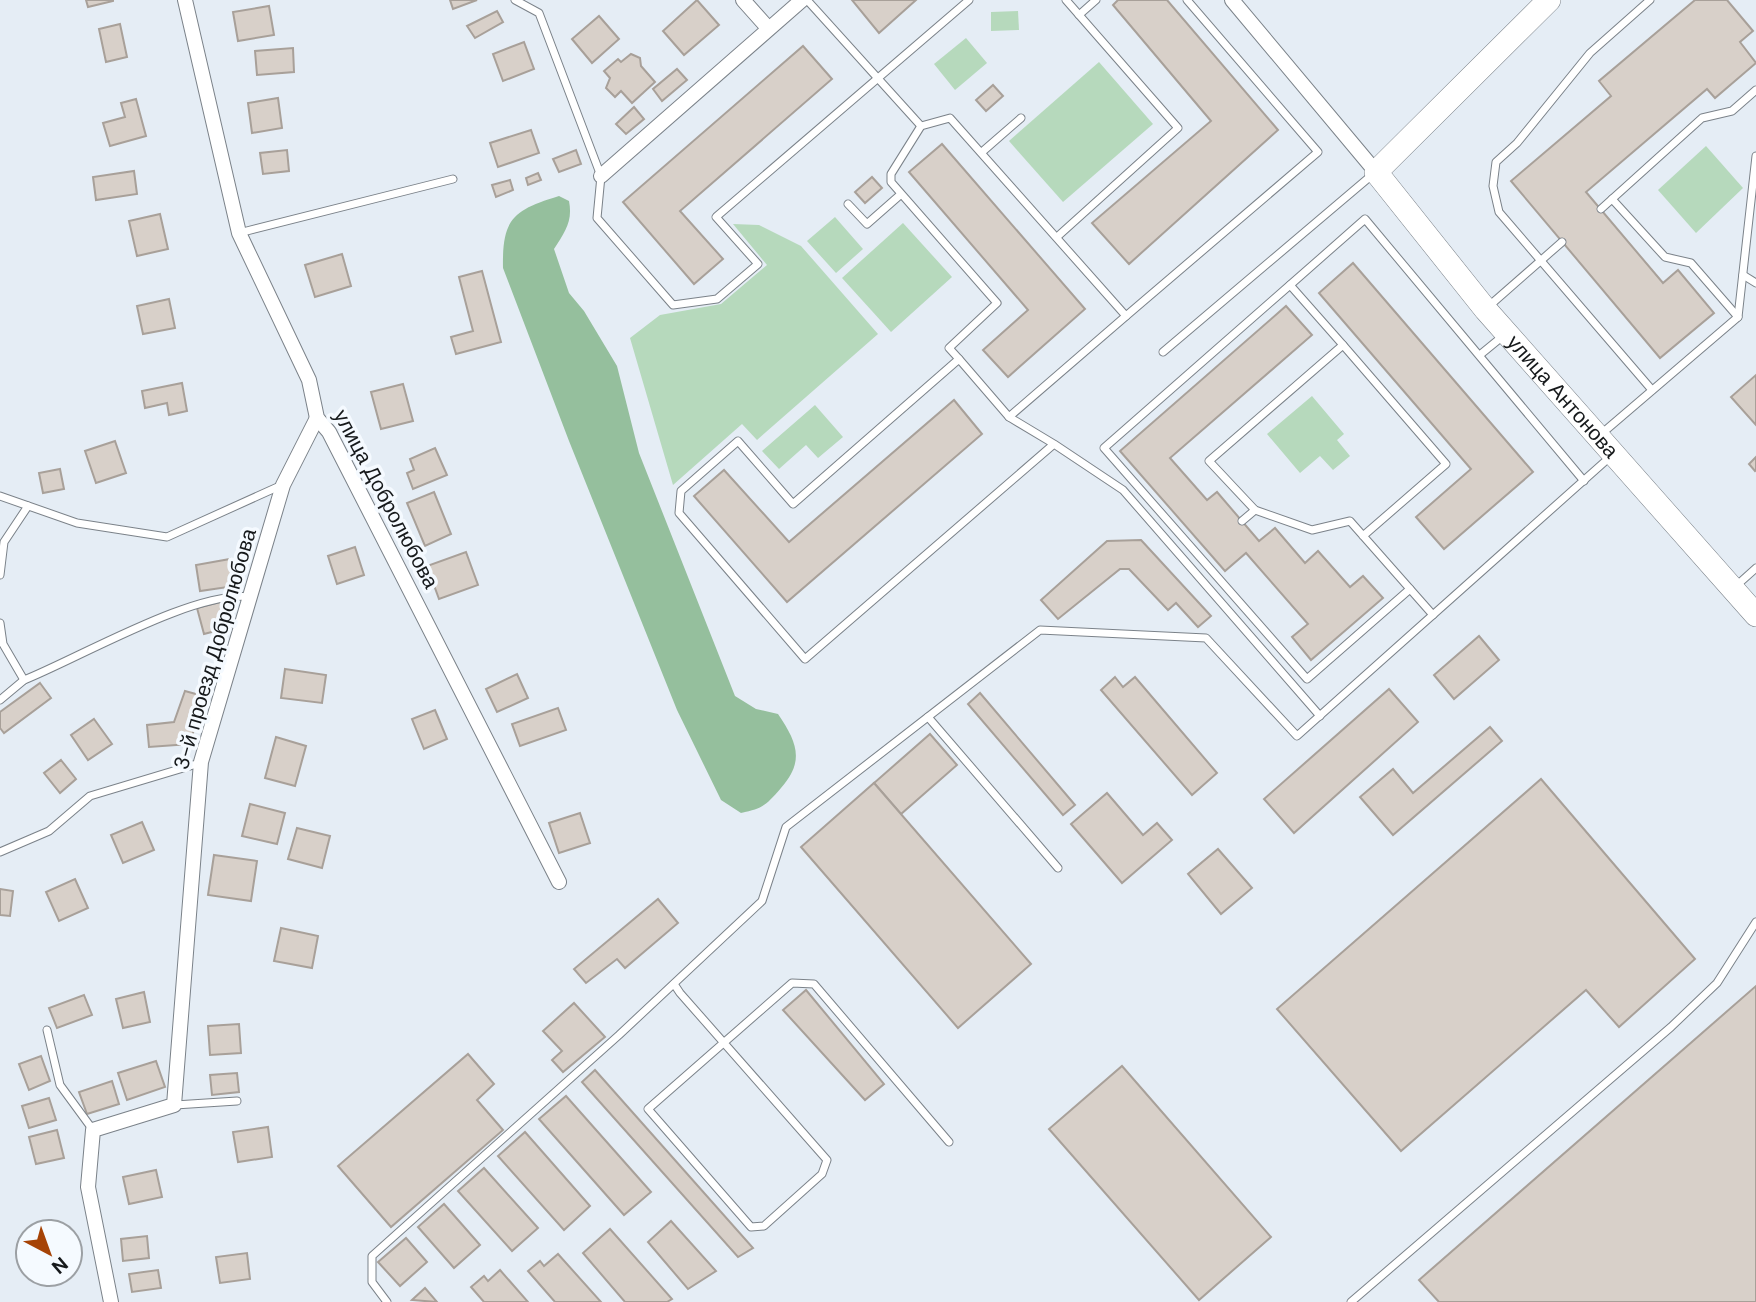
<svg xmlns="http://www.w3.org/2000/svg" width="1756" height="1302" font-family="'DM Sans',sans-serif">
<rect width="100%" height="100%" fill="#e5edf5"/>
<!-- green -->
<g fill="#b6d9bc">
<polygon points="1018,11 1019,30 991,31 991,12"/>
<polygon points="966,38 987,63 955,90 934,64"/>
<polygon points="1099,62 1153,124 1063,202 1009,141"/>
<polygon points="1706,146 1743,188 1696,233 1658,190"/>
<polygon points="835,217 863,249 836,273 807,241"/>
<polygon points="903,223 952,277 891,332 842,278"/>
<polygon points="733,224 759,225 801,246 878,334 757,440 742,424 673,485 630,338 660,315 721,304 767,265"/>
<polygon points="1312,396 1344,434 1337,440 1350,456 1333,470 1320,456 1300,473 1267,434"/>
<polygon points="815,405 843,437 818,458 806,445 779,469 762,451"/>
</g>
<!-- forest -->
<path fill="#95bf9d" d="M559,196L569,201C573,221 565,232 554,249L569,293L584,311L617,366L639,453L735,696L756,709L778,714C797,742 805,761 781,788C766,805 764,808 741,813L721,800L677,710L569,441L503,268C502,219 513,210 559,196Z"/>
<!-- building -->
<g fill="#d8d0c9" stroke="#a8a099" stroke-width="2">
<polygon points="86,0 113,0 113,1 88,7"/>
<polygon points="450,0 477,0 453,9"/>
<polygon points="697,0 719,25 684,55 663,31"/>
<polygon points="852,0 916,0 879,33"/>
<polygon points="1118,0 1167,0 1278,130 1129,264 1092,223 1211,121 1113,5"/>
<polygon points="1695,0 1727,0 1753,31 1740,42 1756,63 1715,98 1707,89 1586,192 1663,283 1678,270 1714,313 1660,358 1511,181 1611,96 1599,81"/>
<polygon points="269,6 274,35 238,41 233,12"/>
<polygon points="497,11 503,22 475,38 467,26"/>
<polygon points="599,16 619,39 592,63 572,39"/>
<polygon points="120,24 127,57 106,62 99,29"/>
<polygon points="524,42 534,69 503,81 493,54"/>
<polygon points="803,46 832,79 680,211 723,259 694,284 623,202"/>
<polygon points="293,48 294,72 257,75 255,51"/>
<polygon points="631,54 640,58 641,66 655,82 632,103 621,91 615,97 606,88 610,78 604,71 618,59 621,62"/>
<polygon points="677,69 687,80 662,101 653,89"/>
<polygon points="993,85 1003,96 986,111 976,100"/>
<polygon points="278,98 282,128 252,133 248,103"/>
<polygon points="136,99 146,136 110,146 103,123 125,117 121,103"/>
<polygon points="634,107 644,119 626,134 616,124"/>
<polygon points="531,130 539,153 498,167 490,143"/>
<polygon points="942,144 1085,309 1008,377 983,350 1028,310 909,172"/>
<polygon points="287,150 289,171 263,174 260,153"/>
<polygon points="576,150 581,164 559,172 553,159"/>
<polygon points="134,171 137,194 96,200 93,177"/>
<polygon points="538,173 541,180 528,185 526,178"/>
<polygon points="872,177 882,188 865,203 855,192"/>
<polygon points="510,180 513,190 496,197 492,185"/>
<polygon points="160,214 168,249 137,256 129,221"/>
<polygon points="342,254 351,286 315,297 305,265"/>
<polygon points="1353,263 1533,472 1444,549 1416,517 1471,469 1319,293"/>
<polygon points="482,271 501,342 456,354 451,337 473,331 459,277"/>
<polygon points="169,299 175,328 143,334 137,306"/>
<polygon points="1286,306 1312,335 1170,458 1207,500 1217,492 1259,541 1275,528 1305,563 1318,551 1350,587 1363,576 1383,598 1311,660 1292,637 1308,624 1246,553 1225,571 1120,451"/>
<polygon points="1756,375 1756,425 1731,397"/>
<polygon points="182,383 187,411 169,415 167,403 145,408 142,391"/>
<polygon points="403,384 413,421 381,429 371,392"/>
<polygon points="954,400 982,434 787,602 694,496 724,470 789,542"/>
<polygon points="115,441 126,473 96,483 85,451"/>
<polygon points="435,448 447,475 413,489 407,473 414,470 410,459"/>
<polygon points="1756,457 1756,470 1755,471 1749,464"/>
<polygon points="60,469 64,489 43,493 39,473"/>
<polygon points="434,492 451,534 425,546 407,503"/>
<polygon points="1141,540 1211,616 1198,627 1176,603 1168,610 1129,569 1120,569 1058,619 1041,600 1107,541"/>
<polygon points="355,547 364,575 337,584 328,556"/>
<polygon points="466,552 478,585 439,599 427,566"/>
<polygon points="230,559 235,586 200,591 196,565"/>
<polygon points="224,601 231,627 204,634 197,608"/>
<polygon points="1479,636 1499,660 1454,699 1434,675"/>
<polygon points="285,669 326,675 322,703 281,698"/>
<polygon points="517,674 528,698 497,712 486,689"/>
<polygon points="1115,677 1123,687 1135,677 1217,773 1192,795 1101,690"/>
<polygon points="40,683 51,698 4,733 0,728 0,712"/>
<polygon points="1389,689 1418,722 1294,833 1264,799"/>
<polygon points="185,691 203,696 190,744 149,747 147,725 174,722"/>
<polygon points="980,693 1075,805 1063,815 968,704"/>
<polygon points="558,708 566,730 520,746 512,724"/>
<polygon points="435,710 447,739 424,749 412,719"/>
<polygon points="94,719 112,744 88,760 71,735"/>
<polygon points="1490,727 1502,741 1393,835 1360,797 1393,769 1413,793"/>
<polygon points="930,734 957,765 901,814 874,783"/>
<polygon points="276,737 306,746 295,786 265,778"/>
<polygon points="61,760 76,779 60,793 44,773"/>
<polygon points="1541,779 1695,959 1619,1027 1586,990 1401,1151 1277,1009"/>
<polygon points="874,783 1031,964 958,1028 801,847"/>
<polygon points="1107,793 1143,835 1157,823 1172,840 1122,883 1071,824"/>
<polygon points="250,804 285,813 277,844 242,836"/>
<polygon points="580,813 590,843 559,853 549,823"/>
<polygon points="142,822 154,850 123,863 111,835"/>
<polygon points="297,828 330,836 322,868 288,859"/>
<polygon points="1218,849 1252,888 1221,914 1188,874"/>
<polygon points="214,855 257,861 251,901 208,895"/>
<polygon points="75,879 88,908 59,921 46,892"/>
<polygon points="0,889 13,891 10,916 0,915"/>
<polygon points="658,899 678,923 625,968 617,959 586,983 574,969"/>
<polygon points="281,928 318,936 312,968 274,961"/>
<polygon points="1756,986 1756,1302 1439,1302 1419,1280"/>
<polygon points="806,990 884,1084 865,1100 783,1010"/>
<polygon points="144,992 150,1022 123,1028 116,999"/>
<polygon points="84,995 92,1015 57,1028 49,1008"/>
<polygon points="574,1003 605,1037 563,1072 552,1060 562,1051 543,1031"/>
<polygon points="239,1024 241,1053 210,1055 208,1026"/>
<polygon points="468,1054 494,1084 477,1100 503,1130 391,1227 338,1166"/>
<polygon points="41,1056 50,1081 29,1090 19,1064"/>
<polygon points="156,1061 165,1087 127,1100 118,1073"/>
<polygon points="1122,1066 1271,1237 1199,1300 1049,1129"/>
<polygon points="595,1070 753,1248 738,1257 582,1082"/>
<polygon points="237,1073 239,1092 212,1095 210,1075"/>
<polygon points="112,1081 119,1104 87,1114 79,1092"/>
<polygon points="566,1096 651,1192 624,1215 539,1119"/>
<polygon points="49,1098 56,1120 29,1128 22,1106"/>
<polygon points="268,1127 272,1157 238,1162 233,1132"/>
<polygon points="57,1130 64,1158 36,1164 29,1137"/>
<polygon points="525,1132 590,1206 564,1230 498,1156"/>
<polygon points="484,1168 538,1228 512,1251 458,1191"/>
<polygon points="156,1170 162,1197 129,1204 123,1177"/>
<polygon points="444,1204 480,1245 454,1268 418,1227"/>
<polygon points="671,1221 716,1271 688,1289 648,1242"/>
<polygon points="610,1229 672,1299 667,1302 625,1302 583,1253"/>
<polygon points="147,1236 149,1258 123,1261 121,1239"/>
<polygon points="406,1238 427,1262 400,1286 378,1262"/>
<polygon points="247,1253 250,1279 220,1283 216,1257"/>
<polygon points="558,1254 601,1302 555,1302 528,1271 540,1261 544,1266"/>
<polygon points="158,1270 161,1288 132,1292 129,1274"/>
<polygon points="500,1270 528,1302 484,1302 471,1287 484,1276 488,1281"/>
<polygon points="425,1288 437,1302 412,1300"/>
</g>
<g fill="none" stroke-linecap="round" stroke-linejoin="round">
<defs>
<g id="lane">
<polyline points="515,0 539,13 601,176 597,218 673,305 717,299 758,264 716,217 969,0"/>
<polyline points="807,0 921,126"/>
<polyline points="1650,0 1590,53 1517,143 1496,162 1493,186 1499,212 1652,390"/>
<polyline points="1079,15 1096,0"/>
<polyline points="982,152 1021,118"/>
<polyline points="848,204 867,224 900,195"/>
<polyline points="1601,209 1702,118 1732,111 1756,90"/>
<polyline points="239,233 453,179"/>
<polyline points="1057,237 1178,128 1066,0"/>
<polyline points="1743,275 1756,283"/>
<polyline points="1290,285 1104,448 1307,679 1410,589"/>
<polyline points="1489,306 1562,242"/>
<polyline points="1738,317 1756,156"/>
<polyline points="1343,345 1290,285 1365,219 1584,481"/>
<polyline points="1163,352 1372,175"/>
<polyline points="1481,354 1503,336"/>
<polyline points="959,359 949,348 997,303 891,182 891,174 921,126 950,118 1126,316 1318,152 1187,0"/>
<polyline points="1009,417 1126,316"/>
<polyline points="1600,435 1738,317 1691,263 1665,257 1612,199"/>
<polyline points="1054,444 1009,417 959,359 793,504 738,441 681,491 679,513 805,659 1054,444 1123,490 1320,716"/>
<polyline points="0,496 77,523 167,537 282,485"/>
<polyline points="1242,521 1255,510"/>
<polyline points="1363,536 1446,464 1343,345 1209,461 1255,510 1312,530 1350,521 1433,615"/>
<polyline points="0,575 4,542 28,506"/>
<polyline points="1736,586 1756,568"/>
<polyline points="0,623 3,644 24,680"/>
<path d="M0,700L24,680C79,658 197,589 251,597"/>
<polyline points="928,717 1058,868"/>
<polyline points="0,852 49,831 90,796 200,763"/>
<polyline points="674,984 680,993 827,1160 822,1174 764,1226 751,1227 648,1109 792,983 814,984 949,1142"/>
<polyline points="47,1030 60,1085 93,1130"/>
<polyline points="175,1105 237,1101"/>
<polyline points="387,1302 372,1282 372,1256 619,1035 762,901 786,827 1040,630 1206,638 1297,736 1610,457"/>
<polyline points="1351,1302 1671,1027 1717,983 1756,922"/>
</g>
<g id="street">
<polyline points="185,0 239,233 309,380 317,418 329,432 559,882"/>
<polyline points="743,0 768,28"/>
<polyline points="1232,0 1376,172"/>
<polyline points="601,176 802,0"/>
<polyline points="111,1302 88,1187 93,1130 174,1105 201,762 283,485 317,418"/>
</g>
<g id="primary">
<path id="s1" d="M1549,0L1376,172L1486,310L1756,615"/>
</g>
</defs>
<!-- lane casing -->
<use href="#lane" stroke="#7b8289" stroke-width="9"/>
<!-- street casing -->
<use href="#street" stroke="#7b8289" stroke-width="16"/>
<!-- primary casing -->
<use href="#primary" stroke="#7b8289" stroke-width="24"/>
<!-- lane -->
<use href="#lane" stroke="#fff" stroke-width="7"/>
<!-- street -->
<use href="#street" stroke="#fff" stroke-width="14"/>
<!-- primary -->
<use href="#primary" stroke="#fff" stroke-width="23"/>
</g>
<g text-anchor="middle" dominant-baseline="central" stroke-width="7" stroke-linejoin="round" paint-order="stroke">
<!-- street labels -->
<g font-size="21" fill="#16191b" stroke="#f5faff">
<text stroke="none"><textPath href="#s1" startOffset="536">улица Антонова</textPath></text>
<text transform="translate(386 499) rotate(62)">улица Добролюбова</text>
<text transform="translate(215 649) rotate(-74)">3-й проезд Добролюбова</text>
</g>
</g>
<!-- north arrow -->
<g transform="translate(49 1253) rotate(139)"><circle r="33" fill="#f5faff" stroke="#9ca0a4" stroke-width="2"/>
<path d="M0-5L12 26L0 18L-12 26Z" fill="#a64306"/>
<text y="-10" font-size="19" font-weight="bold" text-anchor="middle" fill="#16191b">N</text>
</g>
</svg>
